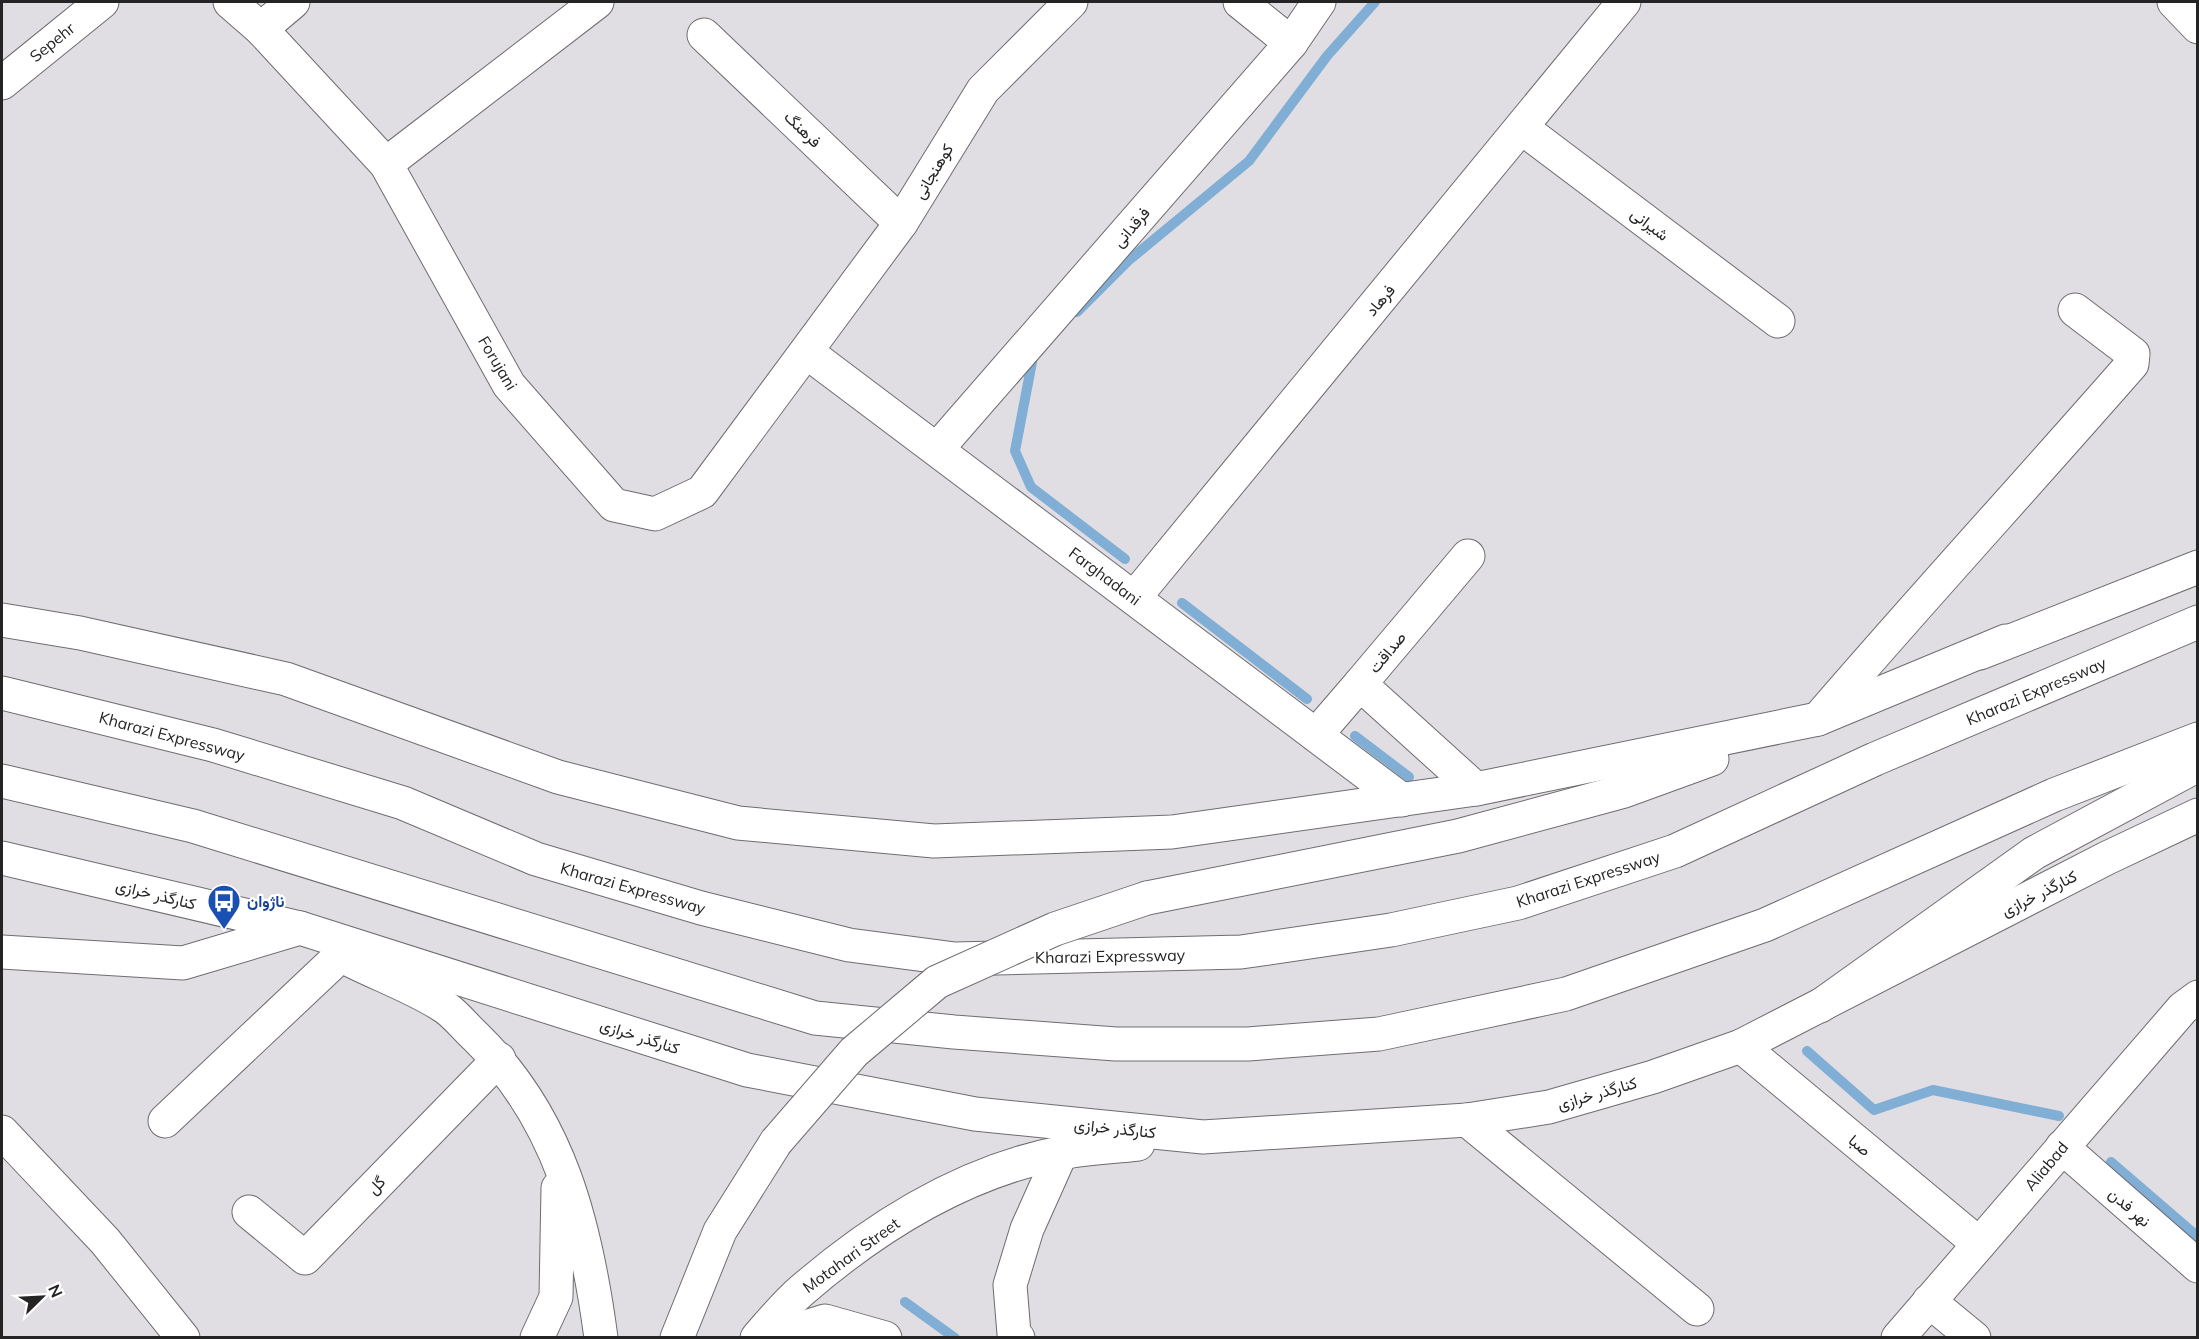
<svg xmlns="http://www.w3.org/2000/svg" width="2199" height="1339" font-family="Mulish,Vazirmatn,sans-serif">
<rect width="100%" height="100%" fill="#e1dee3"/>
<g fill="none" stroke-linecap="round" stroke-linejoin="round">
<!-- stream -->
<g stroke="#80aed4" stroke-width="10">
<polyline points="1077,312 1128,261 1249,161 1327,56 1375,2"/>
<polyline points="1033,357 1015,451 1031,487 1125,559"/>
<polyline points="1182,603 1307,699"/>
<polyline points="1355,736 1409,777"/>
<polyline points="1807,1051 1874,1110 1933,1090 2059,1116"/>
<polyline points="2111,1162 2198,1237"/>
<polyline points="905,1302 955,1338"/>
</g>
<defs>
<g id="minor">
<polyline points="230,2 261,29 386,164 509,385 614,505 655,514 702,492 901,223 983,90 1071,2"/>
<polyline points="1240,2 1291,43"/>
<polyline points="2174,2 2198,27"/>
<polyline points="261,29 293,2"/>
<polyline points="704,35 901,223"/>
<polyline points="2,83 102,2"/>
<polyline points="1522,128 1778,321"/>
<polyline points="386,164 597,2"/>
<polyline points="808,353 1402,800"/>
<polyline points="938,448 1291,43 1319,2"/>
<polyline points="1468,556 1360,684 1476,789"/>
<polyline points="1134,598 1624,2"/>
<path d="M1818,719C1921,599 2028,483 2132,364L2133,354L2075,310"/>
<polyline points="1316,735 1360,684"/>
<polyline points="2,952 183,963 300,928"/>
<polyline points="1741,1046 1979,1244"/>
<polyline points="1467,1120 1697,1309"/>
<polyline points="165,1121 341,955"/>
<polyline points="2,1132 105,1241 183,1338"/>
<polyline points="2062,1147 2198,1266"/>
<polyline points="249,1212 305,1258 499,1059"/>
<polyline points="1929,1301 1974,1338"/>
<polyline points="771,1338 825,1321 885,1338"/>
<polyline points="1018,1338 1014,1334 1010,1285 1027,1229 1061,1153"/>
<polyline points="1898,1338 2183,1008 2198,997"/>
</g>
<g id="major">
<polyline points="2,620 80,633 286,679 558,777 738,823 934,841 1172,832 1476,789 1818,719 2006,641"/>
<polyline points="2,858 300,928 747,1070 975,1114 1203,1137 1467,1120 1549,1107 1653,1077 1741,1046 2107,858 2198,815"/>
<polyline points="1147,898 1458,836 1624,791 1712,759"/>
<path d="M352,961C382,976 420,990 446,1008C457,1016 466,1028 476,1037C560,1119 586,1225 601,1338"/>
<polyline points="537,1338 556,1297 558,1188"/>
<polyline points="677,1338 720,1231 776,1142"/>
<path d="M757,1338C771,1322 785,1305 801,1291C875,1227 963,1172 1060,1153C1086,1148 1112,1147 1138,1144"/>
</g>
<g id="highway">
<polyline points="1980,653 2198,567"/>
<polyline points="2,693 213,745 403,803 536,859 701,908 849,945 955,959 1241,952 1391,930 1518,903 1675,851 1875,759 2198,622"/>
<polyline points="2,781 193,826 815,1018 954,1032 1116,1044 1248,1044 1379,1034 1566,994 1765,925 2054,795 2198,739"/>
<polyline points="1820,1006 2034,853 2198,765"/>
</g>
</defs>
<!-- minor casing -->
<use href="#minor" stroke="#6f6c71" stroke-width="35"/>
<!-- major casing -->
<use href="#major" stroke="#6f6c71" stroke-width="35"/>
<!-- highway casing -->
<use href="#highway" stroke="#6f6c71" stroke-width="35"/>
<!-- minor -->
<use href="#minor" stroke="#fff" stroke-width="33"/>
<!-- major -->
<use href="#major" stroke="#fff" stroke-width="33"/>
<!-- highway -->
<use href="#highway" stroke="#fff" stroke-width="33"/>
<defs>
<polyline id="major-bridge" points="776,1142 854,1052 937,982 1055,929 1147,898"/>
</defs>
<!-- major-bridge casing -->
<use href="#major-bridge" stroke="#6f6c71" stroke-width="35" stroke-linecap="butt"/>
<!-- major-bridge -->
<use href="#major-bridge" stroke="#fff" stroke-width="33"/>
</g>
<!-- icons -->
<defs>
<symbol id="bus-pin" viewBox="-11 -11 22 30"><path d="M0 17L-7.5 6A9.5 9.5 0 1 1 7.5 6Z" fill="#1a4fb4" stroke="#fff"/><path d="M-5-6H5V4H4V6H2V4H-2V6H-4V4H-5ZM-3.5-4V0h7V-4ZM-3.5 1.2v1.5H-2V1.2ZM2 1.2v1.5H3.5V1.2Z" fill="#fff"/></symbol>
</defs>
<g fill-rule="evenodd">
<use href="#bus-pin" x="205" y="882" width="38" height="52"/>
</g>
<g text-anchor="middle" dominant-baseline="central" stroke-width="4.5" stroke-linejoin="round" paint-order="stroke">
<!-- street labels -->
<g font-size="16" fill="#252425" stroke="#fff">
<text transform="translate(52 42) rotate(-39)">Sepehr</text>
<text transform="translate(803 129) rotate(44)">فرهنگ</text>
<text transform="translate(933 171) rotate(-59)">کوهنجانی</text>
<text transform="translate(1650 224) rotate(37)">شیرانی</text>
<text transform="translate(1131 227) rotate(-49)">فرقدانی</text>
<text transform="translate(1380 300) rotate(-50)">فرهاد</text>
<text transform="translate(498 363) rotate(59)">Forujani</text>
<text transform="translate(1105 576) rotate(37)">Farghadani</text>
<text transform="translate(1387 652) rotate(-50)">صداقت</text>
<text transform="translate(2036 691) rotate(-23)">Kharazi Expressway</text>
<text transform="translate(172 736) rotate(15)">Kharazi Expressway</text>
<text transform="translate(1588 879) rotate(-18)">Kharazi Expressway</text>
<text transform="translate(633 888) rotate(16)">Kharazi Expressway</text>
<text transform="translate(2039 893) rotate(-27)">کنارگذر خرازی</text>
<text transform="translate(156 894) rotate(14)">کنارگذر خرازی</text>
<text transform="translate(1110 956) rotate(-1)">Kharazi Expressway</text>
<text transform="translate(640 1036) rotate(18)">کنارگذر خرازی</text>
<text transform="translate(1597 1093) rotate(-16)">کنارگذر خرازی</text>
<text transform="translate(1115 1128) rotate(6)">کنارگذر خرازی</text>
<text transform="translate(1860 1145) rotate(40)">صبا</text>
<text transform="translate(2046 1166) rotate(-50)">Aliabad</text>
<text transform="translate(376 1185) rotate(-46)">گل</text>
<text transform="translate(2130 1207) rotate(41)">نهر فدن</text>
<text transform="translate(851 1255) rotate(-36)">Motahari Street</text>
</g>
<!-- transit labels -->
<g font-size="16" font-weight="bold" fill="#164399" stroke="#fff" text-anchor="start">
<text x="247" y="901">ناژوان</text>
</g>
</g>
<!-- border -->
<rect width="2199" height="1339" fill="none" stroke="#252425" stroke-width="6"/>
<!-- north arrow -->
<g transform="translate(42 1297) rotate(66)" stroke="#ffffff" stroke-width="4.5" paint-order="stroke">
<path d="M0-4.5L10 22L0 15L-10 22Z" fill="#252425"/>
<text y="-9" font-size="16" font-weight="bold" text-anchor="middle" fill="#252425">N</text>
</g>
</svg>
